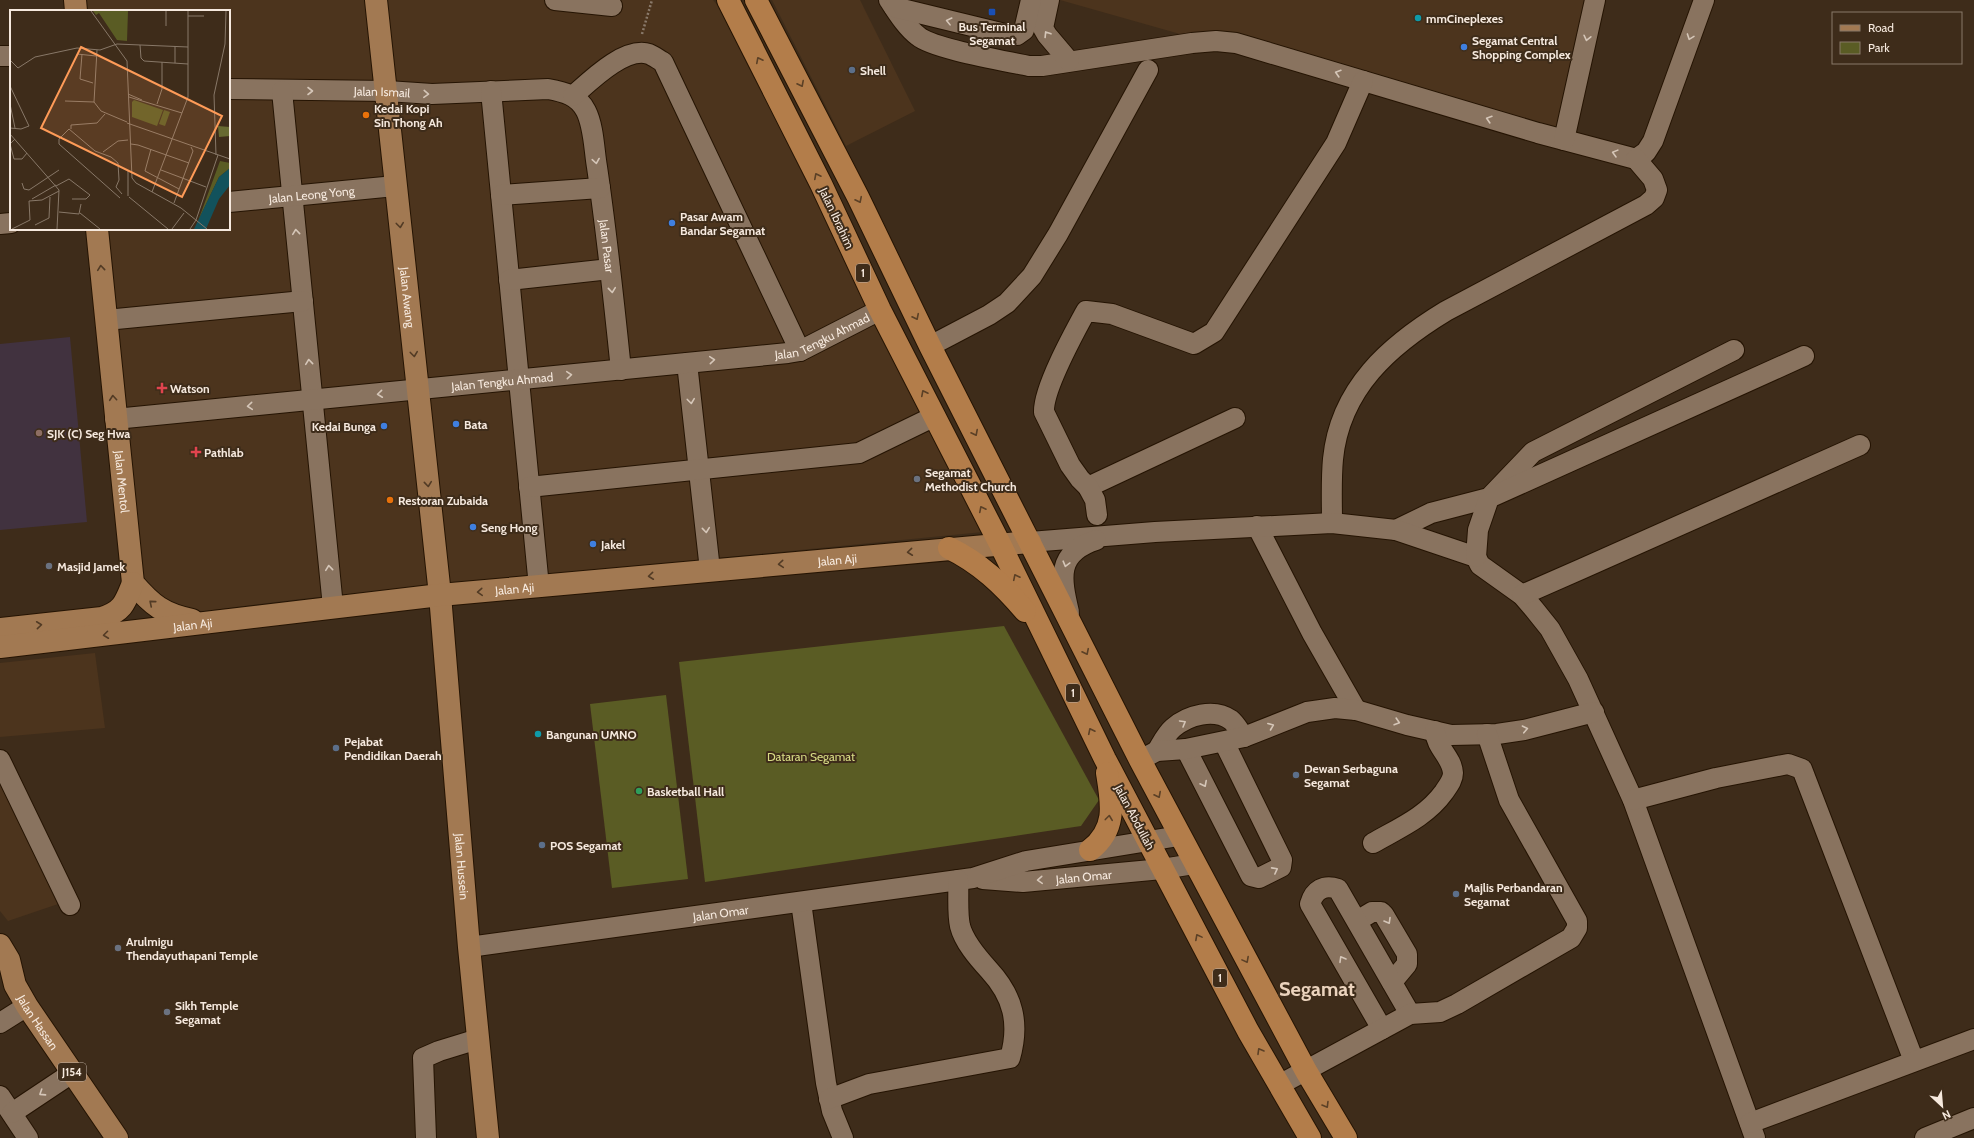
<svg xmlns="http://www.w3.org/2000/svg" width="1974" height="1138" font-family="Cabin,sans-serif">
<rect width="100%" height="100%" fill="#3e2c1a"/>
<!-- built -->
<g fill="#4c341d">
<polygon points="86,0 713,0 724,13 983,532 300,599 198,612 166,601 143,577 108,229 229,229 229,11 87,11"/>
<polygon points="772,0 860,0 915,111 846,146"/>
<polygon points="1060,0 1590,0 1558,147 1233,49"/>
<polygon points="95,653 105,728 0,737 0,663"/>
<polygon points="0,770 64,902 8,921 0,911"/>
</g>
<!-- education -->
<polygon fill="#41323f" points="70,337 87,522 0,530 0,344"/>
<!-- green -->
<g fill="#5a5c24">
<polygon points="1004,626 1099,800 1081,826 705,882 679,662"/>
<polygon points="666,695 688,879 612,888 590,704"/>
</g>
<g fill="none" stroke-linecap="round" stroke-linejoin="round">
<defs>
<g id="minor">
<polyline points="555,0 612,6"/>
<path d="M889,0C897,12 906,27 918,36C933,49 1006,61 1029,66H1042L1192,43L1216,41L1236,43L1538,133L1636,159L1646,152L1653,141L1704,0"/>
<polyline points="1049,0 1043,28 1047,35 1069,61"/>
<polyline points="894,7 1009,35 1017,35 1024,30 1031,0"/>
<polyline points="0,56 11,56"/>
<path id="s1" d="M229,89L387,91L432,94L548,89C564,92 578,95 586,111C594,127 594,150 597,167C607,235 614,302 621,370"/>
<polyline points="282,91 333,607"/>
<polyline points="491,91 539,587"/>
<path d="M573,96C590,81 625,46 649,54C654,56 659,60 663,62L800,351"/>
<polyline points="1564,140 1595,0"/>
<polyline points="501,195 600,188"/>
<path id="s2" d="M229,202L395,186"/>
<polyline points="0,224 11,223"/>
<polyline points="509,280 610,269"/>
<polyline points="106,320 303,301"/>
<polyline points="930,346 989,315 1007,303 1032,276 1058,234 1148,70"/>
<polyline points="687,363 710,570"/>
<path id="s3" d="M115,419L788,353L800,351L880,310"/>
<polyline points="529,487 859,453 935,416"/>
<polyline points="1088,487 1235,418"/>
<path d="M1097,515L1095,500L1088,487L1080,479L1070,465L1044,412C1043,389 1074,333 1086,311L1112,314L1194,344L1214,332L1336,143L1363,81"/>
<path d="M1332,523C1332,502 1331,480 1333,459C1340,388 1390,345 1446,311L1646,205L1654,198L1657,190L1653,179L1636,159"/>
<polyline points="1257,526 1312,633 1356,710"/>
<polyline points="1396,530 1431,513 1489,498 1533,452 1734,350"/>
<polyline points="1030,542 1155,532 1332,523 1396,530 1476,557 1480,565 1522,595 1534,609 1550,629 1578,679 1633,800 1755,1138"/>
<polyline points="1476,557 1478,530 1489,498 1804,356"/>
<path d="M1522,595C1635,546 1747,495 1860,445"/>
<path d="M1069,612C1061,578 1056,553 1096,540"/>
<polyline points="1186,749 1251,876 1259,878 1281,867 1282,860 1224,742"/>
<path d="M1157,751C1162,743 1166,734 1173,728C1188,715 1214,708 1231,720C1236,724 1240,732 1244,737"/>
<polyline points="0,760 70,905"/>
<polyline points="1140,760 1157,751 1186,749 1244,737 1307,712 1335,708 1356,710 1407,725 1451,735 1497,734 1524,730 1594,712"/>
<polyline points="1633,800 1716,778 1788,764 1802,769 1914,1061"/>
<path d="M1373,843C1399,828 1426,817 1444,792C1448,786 1453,780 1453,773C1452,757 1436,748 1435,731"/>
<path id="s4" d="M983,879L1023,882L1162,869L1194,864"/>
<polyline points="801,902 826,1083 832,1111 843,1138"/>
<polyline points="1357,921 1372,912 1381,912 1384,915 1407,954 1407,964 1392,982"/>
<path id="s5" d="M469,947L973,878L1026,861L1179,836"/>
<polyline points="0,1023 27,1006"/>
<path d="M1382,1029L1310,904C1314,890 1324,884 1338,889L1410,1014"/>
<polyline points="1279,1085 1410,1014 1440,1012 1457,1004 1571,938 1577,928 1577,921 1509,800 1487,734"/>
<polyline points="0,1096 28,1138"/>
<path d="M829,1099L869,1084L1010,1058C1020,1023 1013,996 989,970C978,958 964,942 960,926C957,912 959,894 958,880"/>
<polyline points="12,1113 72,1073"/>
<polyline points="1750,1123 1974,1039"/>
<polyline points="426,1138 423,1058 439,1051 478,1039"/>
<polyline points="1925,1138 1974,1118"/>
</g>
<g id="major">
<polyline points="75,0 76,11"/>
<path id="s6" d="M376,0L440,595L469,947L488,1138"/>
<path id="s7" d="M97,229L133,583C152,605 163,614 192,620"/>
<path d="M0,629L102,618C123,611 125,603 133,583"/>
<path id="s8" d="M0,647L440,595L1030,542"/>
<path id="s9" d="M0,945L9,960L15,985L27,1006L117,1138"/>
</g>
<g id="highway">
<polyline points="728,0 821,184 880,310 1000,544 1105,759 1248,1031 1310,1138"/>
<polyline points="756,0 858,197 930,346 1140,760 1306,1071 1346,1138"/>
<path d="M949,548C980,563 1003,585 1025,611"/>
<path d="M1090,850C1117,829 1112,804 1107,773"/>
</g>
</defs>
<!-- minor casing -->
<use href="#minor" stroke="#251403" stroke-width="22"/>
<!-- major casing -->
<use href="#major" stroke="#251403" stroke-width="24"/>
<!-- highway casing -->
<use href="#highway" stroke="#251403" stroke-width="24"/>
<!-- path -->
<polyline stroke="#8a7a6b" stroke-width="2.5" stroke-dasharray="2 2" stroke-linecap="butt" points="642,34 652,0"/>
<!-- minor -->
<use href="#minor" stroke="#89735f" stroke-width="20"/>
<!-- major -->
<use href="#major" stroke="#a27952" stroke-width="22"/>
<!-- highway -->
<use href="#highway" stroke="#b37d4a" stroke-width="22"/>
</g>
<!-- one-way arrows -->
<defs><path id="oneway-chevron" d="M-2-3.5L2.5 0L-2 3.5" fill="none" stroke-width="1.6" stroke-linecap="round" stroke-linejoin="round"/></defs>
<g stroke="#d5c6b8">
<use href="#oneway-chevron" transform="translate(949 21) rotate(-166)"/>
<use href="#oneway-chevron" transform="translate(1047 34) rotate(-122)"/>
<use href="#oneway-chevron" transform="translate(1690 37) rotate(110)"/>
<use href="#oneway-chevron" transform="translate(1587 38) rotate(103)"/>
<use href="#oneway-chevron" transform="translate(1338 73) rotate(-163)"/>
<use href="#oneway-chevron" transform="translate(310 91)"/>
<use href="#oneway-chevron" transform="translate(426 94) rotate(3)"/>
<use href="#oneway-chevron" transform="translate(1489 119) rotate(-163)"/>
<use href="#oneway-chevron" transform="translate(1615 153) rotate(-165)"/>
<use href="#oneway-chevron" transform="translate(596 161) rotate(81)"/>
<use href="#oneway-chevron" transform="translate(296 232) rotate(-96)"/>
<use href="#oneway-chevron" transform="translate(612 290) rotate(84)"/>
<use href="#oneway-chevron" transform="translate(712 360) rotate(-5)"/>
<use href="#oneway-chevron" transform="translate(309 362) rotate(-96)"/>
<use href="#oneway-chevron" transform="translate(569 375) rotate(-5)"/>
<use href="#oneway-chevron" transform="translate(380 394) rotate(174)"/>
<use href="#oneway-chevron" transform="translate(691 401) rotate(83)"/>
<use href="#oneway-chevron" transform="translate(250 406) rotate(175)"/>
<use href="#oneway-chevron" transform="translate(706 530) rotate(84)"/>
<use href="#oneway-chevron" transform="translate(1066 564) rotate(105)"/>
<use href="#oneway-chevron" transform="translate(329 568) rotate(-96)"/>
<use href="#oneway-chevron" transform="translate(1397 722) rotate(17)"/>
<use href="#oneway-chevron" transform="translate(1183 723) rotate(-30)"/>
<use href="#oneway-chevron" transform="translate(1271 726) rotate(-22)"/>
<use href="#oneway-chevron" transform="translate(1525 729) rotate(-12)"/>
<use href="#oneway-chevron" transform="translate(1204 784) rotate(63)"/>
<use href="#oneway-chevron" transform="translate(1275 870) rotate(-28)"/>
<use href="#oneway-chevron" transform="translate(1040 880) rotate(176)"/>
<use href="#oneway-chevron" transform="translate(1388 921) rotate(60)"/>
<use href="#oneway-chevron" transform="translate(1342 959) rotate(-120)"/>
<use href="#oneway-chevron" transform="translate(42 1093) rotate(147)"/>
</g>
<g stroke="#5b4026">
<use href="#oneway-chevron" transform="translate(759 60) rotate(-117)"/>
<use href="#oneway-chevron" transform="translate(801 84) rotate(63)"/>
<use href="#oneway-chevron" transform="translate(817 176) rotate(-117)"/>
<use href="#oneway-chevron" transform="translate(859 200) rotate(64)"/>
<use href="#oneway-chevron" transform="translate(916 317) rotate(64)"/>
<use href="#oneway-chevron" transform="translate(924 393) rotate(-117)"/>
<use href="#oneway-chevron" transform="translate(975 433) rotate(63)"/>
<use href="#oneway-chevron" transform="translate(982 509) rotate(-117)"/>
<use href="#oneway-chevron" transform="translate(1016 577) rotate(-116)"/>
<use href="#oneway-chevron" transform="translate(1086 652) rotate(64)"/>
<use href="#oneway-chevron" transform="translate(1091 731) rotate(-116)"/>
<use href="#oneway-chevron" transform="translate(1158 795) rotate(63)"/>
<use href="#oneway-chevron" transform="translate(1109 818) rotate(-83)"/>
<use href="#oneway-chevron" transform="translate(1198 937) rotate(-118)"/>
<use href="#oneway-chevron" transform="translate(1246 960) rotate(62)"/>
<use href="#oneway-chevron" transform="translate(1260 1051) rotate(-120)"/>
<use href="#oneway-chevron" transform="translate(1326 1105) rotate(59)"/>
</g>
<g stroke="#523b25">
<use href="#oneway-chevron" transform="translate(400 225) rotate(83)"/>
<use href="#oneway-chevron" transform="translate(101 268) rotate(-96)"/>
<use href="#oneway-chevron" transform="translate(414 354) rotate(83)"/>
<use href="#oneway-chevron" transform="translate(113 398) rotate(-95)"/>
<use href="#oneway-chevron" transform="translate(428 484) rotate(84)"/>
<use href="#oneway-chevron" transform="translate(910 552) rotate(174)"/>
<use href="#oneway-chevron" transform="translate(781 564) rotate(175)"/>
<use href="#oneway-chevron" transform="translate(651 576) rotate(174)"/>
<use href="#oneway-chevron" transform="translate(480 592) rotate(176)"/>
<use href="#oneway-chevron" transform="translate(152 603) rotate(-140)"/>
<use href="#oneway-chevron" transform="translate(39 625) rotate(-6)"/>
<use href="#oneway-chevron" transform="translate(106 635) rotate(173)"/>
</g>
<!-- markers -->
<rect fill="#1a4fb4" stroke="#3e2c1a" stroke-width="1.5" x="988" y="8" width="8" height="8" rx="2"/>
<g fill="#0f9aa8" stroke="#3e2c1a" stroke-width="1.5">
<circle cx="1418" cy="18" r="4"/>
<circle cx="538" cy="734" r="4"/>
</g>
<g fill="#3f7fe0" stroke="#3e2c1a" stroke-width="1.5">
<circle cx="1464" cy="47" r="4"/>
<circle cx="672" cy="223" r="4"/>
<circle cx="456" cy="424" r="4"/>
<circle cx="384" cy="426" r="4"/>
<circle cx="473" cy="527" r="4"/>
<circle cx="593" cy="544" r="4"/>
</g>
<g fill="#5c6f8a" stroke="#3e2c1a" stroke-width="1.5">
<circle cx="852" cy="70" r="4"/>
<circle cx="336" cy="748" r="4"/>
<circle cx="1296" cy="775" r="4"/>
<circle cx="542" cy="845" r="4"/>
<circle cx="1456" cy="894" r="4"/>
</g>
<g fill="#e8710a" stroke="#3e2c1a" stroke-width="1.5">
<circle cx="366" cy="115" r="4"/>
<circle cx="390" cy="500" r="4"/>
</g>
<g fill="#e0444e" stroke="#3e2c1a" stroke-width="1.5">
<path d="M160 382h4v4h4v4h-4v4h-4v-4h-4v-4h4z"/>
<path d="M194 446h4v4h4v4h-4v4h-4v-4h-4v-4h4z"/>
</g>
<circle fill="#8d6e63" stroke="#3e2c1a" stroke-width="1.5" cx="39" cy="433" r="4"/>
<g fill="#6b7280" stroke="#3e2c1a" stroke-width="1.5">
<circle cx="917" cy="479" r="4"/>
<circle cx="49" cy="566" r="4"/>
<circle cx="118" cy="948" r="4"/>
<circle cx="167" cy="1012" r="4"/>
</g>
<circle fill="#2e9e5b" stroke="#3e2c1a" stroke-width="1.5" cx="639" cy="791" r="4"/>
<g text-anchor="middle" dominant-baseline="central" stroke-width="4" stroke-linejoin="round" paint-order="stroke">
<!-- shield labels -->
<g fill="#3e2c1a" stroke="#bfb0a3" stroke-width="1">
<rect x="856" y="264" width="14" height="18" rx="3"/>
<rect x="1066" y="684" width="14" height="18" rx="3"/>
<rect x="1213" y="969" width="14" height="18" rx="3"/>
<rect x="58" y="1063" width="28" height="18" rx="3"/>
</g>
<g font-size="11" font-weight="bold" fill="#f6e9de">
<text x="863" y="273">1</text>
<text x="1073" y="693">1</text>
<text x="1220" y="978">1</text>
<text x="72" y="1072">J154</text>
</g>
<!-- poi labels -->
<g font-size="12" font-weight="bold" fill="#f6e9de" stroke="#3e2c1a" text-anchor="start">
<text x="1426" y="18">mmCineplexes</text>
<text x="992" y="26" text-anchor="middle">Bus Terminal<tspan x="992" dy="14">Segamat</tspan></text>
<text x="1472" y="40">Segamat Central<tspan x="1472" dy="14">Shopping Complex</tspan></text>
<text x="860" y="70">Shell</text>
<text x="374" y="108">Kedai Kopi<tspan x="374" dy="14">Sin Thong Ah</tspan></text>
<text x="680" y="216">Pasar Awam<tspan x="680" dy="14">Bandar Segamat</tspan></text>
<text x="170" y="388">Watson</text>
<text x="464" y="424">Bata</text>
<text x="376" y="426" text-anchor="end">Kedai Bunga</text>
<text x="47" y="433">SJK (C) Seg Hwa</text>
<text x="204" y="452">Pathlab</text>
<text x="925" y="472">Segamat<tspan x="925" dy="14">Methodist Church</tspan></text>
<text x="398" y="500">Restoran Zubaida</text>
<text x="481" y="527">Seng Hong</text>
<text x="601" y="544">Jakel</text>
<text x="57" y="566">Masjid Jamek</text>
<text x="546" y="734">Bangunan UMNO</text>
<text x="344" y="741">Pejabat<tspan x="344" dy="14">Pendidikan Daerah</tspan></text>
<text x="1304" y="768">Dewan Serbaguna<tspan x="1304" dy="14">Segamat</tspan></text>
<text x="647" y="791">Basketball Hall</text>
<text x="550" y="845">POS Segamat</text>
<text x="1464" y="887">Majlis Perbandaran<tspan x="1464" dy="14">Segamat</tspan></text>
<text x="126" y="941">Arulmigu<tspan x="126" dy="14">Thendayuthapani Temple</tspan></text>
<text x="175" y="1005">Sikh Temple<tspan x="175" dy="14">Segamat</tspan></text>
</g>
<!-- street labels -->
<g font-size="12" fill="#f6e9de" stroke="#3e2c1a">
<text stroke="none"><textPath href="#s1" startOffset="153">Jalan Ismail</textPath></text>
<text stroke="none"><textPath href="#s2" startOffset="83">Jalan Leong Yong</textPath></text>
<text transform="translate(837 218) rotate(65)">Jalan Ibrahim</text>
<text stroke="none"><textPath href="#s1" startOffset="502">Jalan Pasar</textPath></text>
<text stroke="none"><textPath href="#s6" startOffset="299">Jalan Awang</textPath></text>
<text stroke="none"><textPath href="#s3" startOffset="714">Jalan Tengku Ahmad</textPath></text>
<text stroke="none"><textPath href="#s3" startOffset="389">Jalan Tengku Ahmad</textPath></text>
<text stroke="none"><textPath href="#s7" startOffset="254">Jalan Mentol</textPath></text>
<text stroke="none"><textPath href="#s8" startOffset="842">Jalan Aji</textPath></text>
<text stroke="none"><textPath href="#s8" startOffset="518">Jalan Aji</textPath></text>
<text stroke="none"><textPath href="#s8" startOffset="194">Jalan Aji</textPath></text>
<text transform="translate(1135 817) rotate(62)">Jalan Abdullah</text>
<text stroke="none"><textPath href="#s6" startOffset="871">Jalan Hussein</textPath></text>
<text stroke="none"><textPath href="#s4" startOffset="101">Jalan Omar</textPath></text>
<text stroke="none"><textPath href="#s5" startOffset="254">Jalan Omar</textPath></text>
<text stroke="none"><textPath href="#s9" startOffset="87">Jalan Hassan</textPath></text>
</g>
<!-- park labels -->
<g font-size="12" fill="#d8dc85" stroke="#3e2c1a">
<text x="811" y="756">Dataran Segamat</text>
</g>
<!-- town labels -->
<g font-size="20" font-weight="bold" fill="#ebd3bd" stroke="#3e2c1a">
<text x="1317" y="989">Segamat</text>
</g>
</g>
<!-- overview -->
<g transform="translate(10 10)">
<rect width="220" height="220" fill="#3e2c1a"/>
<path d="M83,1H118L117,31L107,30L89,3L86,5ZM124,90L153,100L147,116L122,107V92ZM154,100L160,102L155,116L149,114ZM210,151L220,153V158L209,167L188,211Z" fill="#5a5c24"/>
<path d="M208,116L220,117V126L209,127Z" fill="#686a31"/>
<path d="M220,158V175L209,189L196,219H184L209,167Z" fill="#12525c"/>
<path fill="none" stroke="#887868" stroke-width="1" d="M81,1L117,51L122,168L126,173L171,198L197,219M178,6H194M156,16V1M130,35L131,48L134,51L178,54M87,40L84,92L91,101L117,112M67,44L86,46M72,44L70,69L83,73M0,50L8,58L25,47L67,38L90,40L107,34L178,37M165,53V36M0,76L19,116L11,119L0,118M118,84L132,90M119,87L172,103M55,91L84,92M0,94L5,118M147,94L152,79V52M117,113L220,149M61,119V115L87,113L95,104M0,124L49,180L47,219M5,129L0,134L4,149H12L17,143M121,134L128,135L179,153M141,139L135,161L169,179M93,142L108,131L118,130M206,145L204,85L215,34L216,1M118,160V186M151,160L196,177M12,173L14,179L19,180L49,160M46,176L59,169L80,185L76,189H62M142,182L178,87V1M119,187L158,219M110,188L49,134V129L59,119L85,141L101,147L108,153L109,170L106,177L112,184M22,189L46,175M164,193L183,141L181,137M49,202L69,204L71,194M70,203L90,219M25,215L39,208L40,187M2,219L20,210L19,191L32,190L49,181M162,219L174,203M180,219L186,210L208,145"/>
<path fill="#fe9b58" fill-opacity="0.15" stroke="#fe9b58" stroke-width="2" d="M71,37L212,106L172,187L31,118Z"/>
<rect width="220" height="220" fill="none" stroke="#f6e9de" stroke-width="2"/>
</g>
<!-- legend -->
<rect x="1832" y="12" width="130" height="52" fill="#3e2c1a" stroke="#887868"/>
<rect x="1840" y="25" width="20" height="6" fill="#a27952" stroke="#887868"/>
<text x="1868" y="32" font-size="12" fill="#f6e9de">Road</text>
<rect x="1840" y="42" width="20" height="12" fill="#5a5c24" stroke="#887868"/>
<text x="1868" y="52" font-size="12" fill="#f6e9de">Park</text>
<!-- north arrow -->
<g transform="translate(1942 1106) rotate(154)" stroke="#3e2c1a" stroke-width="3" paint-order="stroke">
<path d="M0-3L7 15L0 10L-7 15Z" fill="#f6e9de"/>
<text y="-6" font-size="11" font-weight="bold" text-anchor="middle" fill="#f6e9de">N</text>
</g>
</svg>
